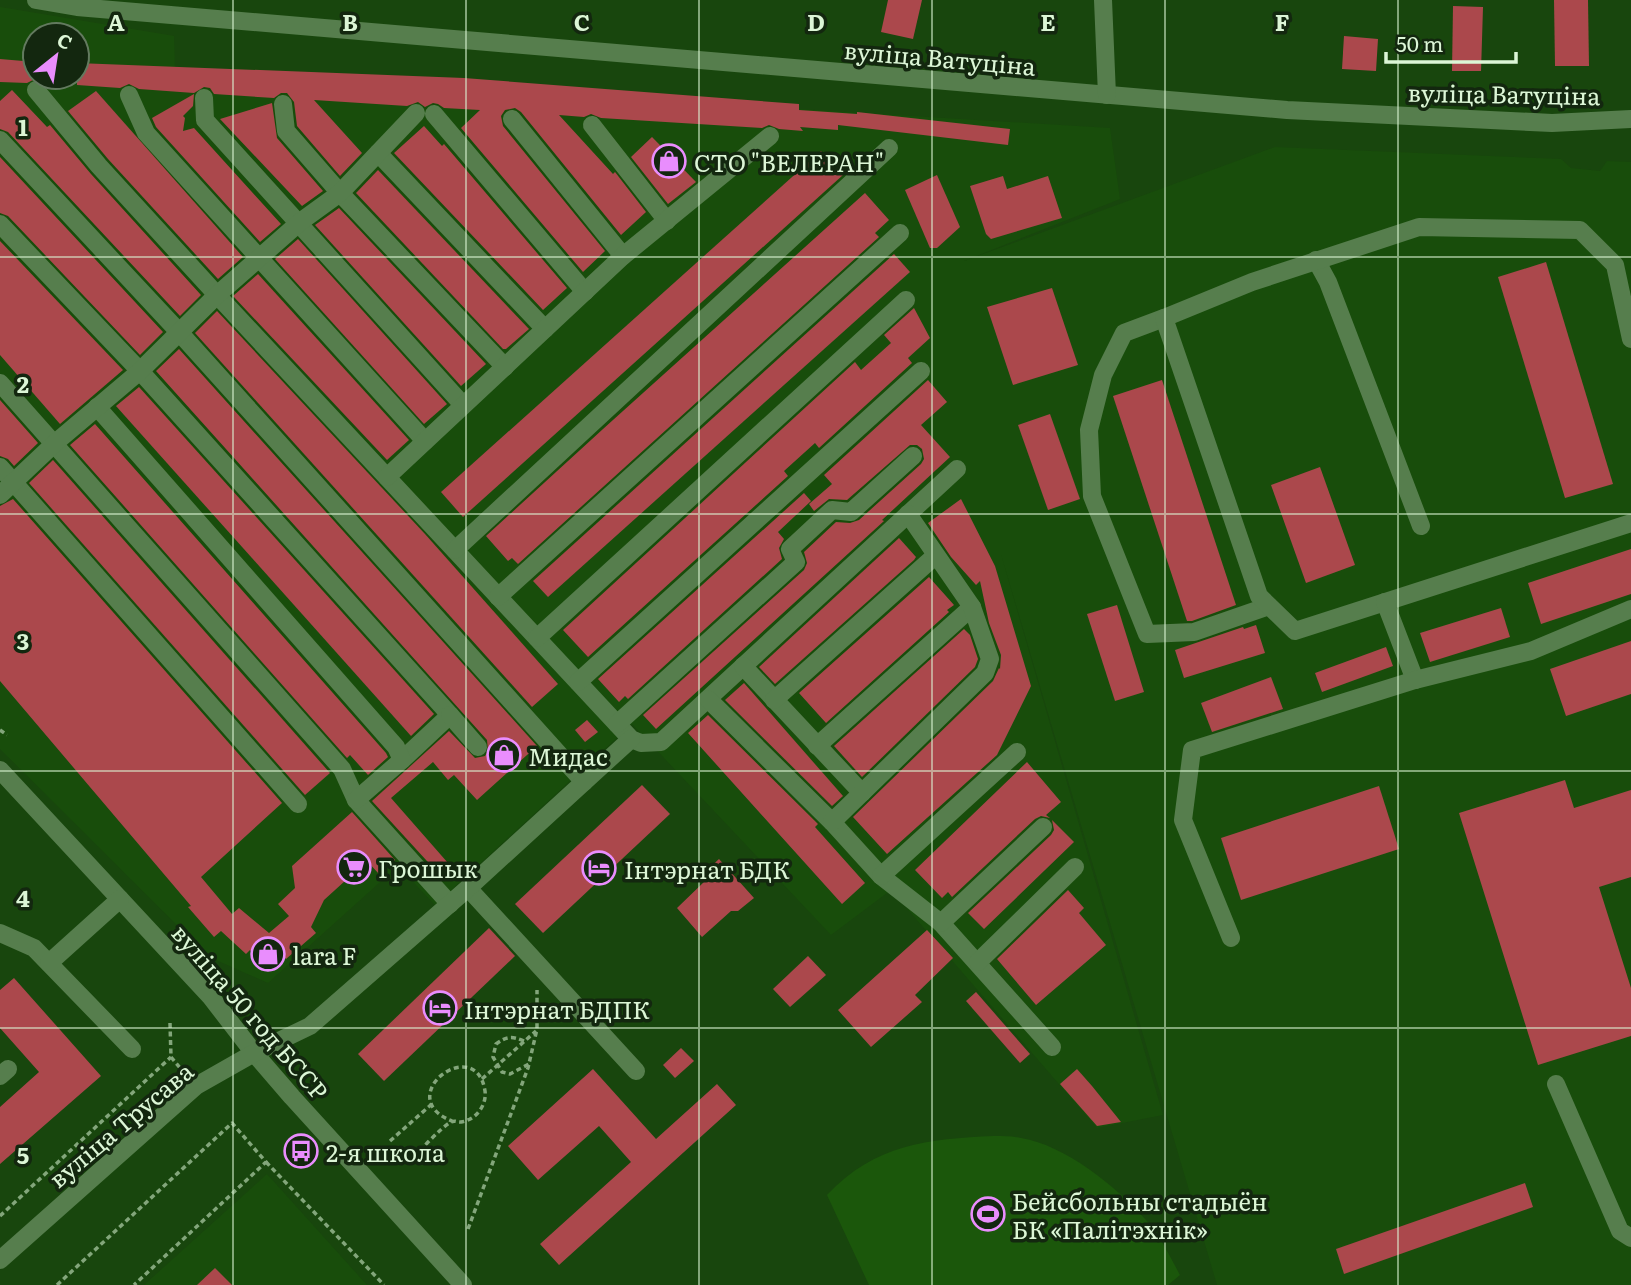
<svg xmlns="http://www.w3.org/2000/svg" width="1631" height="1285" font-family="Literata,serif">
<rect width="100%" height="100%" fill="#18460d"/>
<!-- built -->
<g fill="#184d0b" fill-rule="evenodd">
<path d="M0,7L174,36L175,71L1110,128L1120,199L964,261L1275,147L1561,159L1571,168L1600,171L1607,161L1631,162V1285H1217L1000,551L1163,1115L1097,1128L891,890L831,935L632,724L435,905L398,866L268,983L209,957L0,749ZM35,35H77V77H35Z"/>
<polygon points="267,1174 367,1285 144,1285"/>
</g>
<!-- green -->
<path fill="#1b570b" d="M994,1136C1003,1136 1012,1136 1021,1138C1065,1145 1117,1187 1146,1220C1160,1235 1170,1257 1180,1275L1168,1285H869L827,1195C875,1144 928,1139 994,1136Z"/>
<!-- building -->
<g fill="#ab484c">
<polygon points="888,0 922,0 913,39 881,32"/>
<polygon points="1554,0 1588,0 1589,66 1555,66"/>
<polygon points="1453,6 1483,7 1481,71 1452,71"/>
<polygon points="1344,36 1378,39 1376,71 1342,69"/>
<polygon points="0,59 35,62 35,79 27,83 0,82"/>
<polygon points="77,63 464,78 799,104 799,110 857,114 857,112 1010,129 1008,145 838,125 838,130 800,127 803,131 779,129 769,125 762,128 601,118 591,114 584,117 559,115 613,174 615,172 646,212 621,235 521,112 515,108 505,110 501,116 503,126 605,251 583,272 461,128 480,110 444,108 438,104 433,103 425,107 418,102 407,106 314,100 362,153 340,176 297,126 294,102 287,93 281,93 274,98 214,94 210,88 204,87 194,93 139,89 129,84 120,88 77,85"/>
<polygon points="12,90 47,127 50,125 91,174 201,295 180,316 8,132 0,129 0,101"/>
<polygon points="96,91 243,257 218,279 108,159 68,111"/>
<polygon points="194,94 193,106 183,116 185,118 183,131 194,128 281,224 260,242 156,127 152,118"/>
<polygon points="272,103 277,138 323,191 302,206 220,119"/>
<polygon points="424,126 442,146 444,144 567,288 543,310 394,153"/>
<polygon points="652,137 696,182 668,204 631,157"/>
<polygon points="821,151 843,175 463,517 441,492"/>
<polygon points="0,157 163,332 140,355 8,216 0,213"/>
<polygon points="378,170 529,329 506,349 503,349 356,193"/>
<polygon points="937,175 960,227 937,248 930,248 905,190"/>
<polygon points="1003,176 1007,189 1048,176 1062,218 991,239 986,234 970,186"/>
<polygon points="865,193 889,220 875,233 879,237 518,564 512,558 508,561 486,536 603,429"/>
<polygon points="339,208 486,364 461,386 315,225"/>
<polygon points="298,239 447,404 424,424 275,259"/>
<polygon points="0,241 123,370 60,424 0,355"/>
<polygon points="894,254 910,272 548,597 533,581"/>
<polygon points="1546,262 1613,484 1565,498 1498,277"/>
<polygon points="258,274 409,440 387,460 233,296"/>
<polygon points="1052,288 1078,365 1013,385 987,307"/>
<polygon points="914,308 930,338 908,358 912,363 819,448 815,443 784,471 788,476 588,657 563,630 855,362 861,370 891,343 884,335"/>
<polygon points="217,311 425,534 558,684 532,707 195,333"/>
<polygon points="179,349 537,746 477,800 454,775 448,780 433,762 391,798 448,863 437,872 372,801 449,731 475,758 485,756 488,751 487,740 156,371"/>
<polygon points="928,380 947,402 921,425 950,457 882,520 884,521 656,729 643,715 804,570 807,563 804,552 836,522 850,523 859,520 921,464 924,459 922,449 917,445 910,445 847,500 829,499 814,511 809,504 832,484 824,475"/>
<polygon points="1162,380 1236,605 1192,621 1187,621 1113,396"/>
<polygon points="139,387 434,714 411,736 116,406"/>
<polygon points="0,400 38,443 14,466 8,459 0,456"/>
<polygon points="1050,414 1080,499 1048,510 1018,425"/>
<polygon points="95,424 386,753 388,757 368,775 350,755 347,758 70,445"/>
<polygon points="53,460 330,773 305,795 29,483"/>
<polygon points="1320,467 1355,565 1306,583 1271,485"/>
<polygon points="804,493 811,501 778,532 784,539 779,548 782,559 628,699 625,696 619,702 598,679"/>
<polygon points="13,499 282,803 201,877 232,914 239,908 269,933 289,916 278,904 295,888 292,866 352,812 395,860 379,874 367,861 324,900 311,927 316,933 286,959 280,952 264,966 250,950 246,954 221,931 214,937 188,907 191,906 0,681 0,506"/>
<polygon points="961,499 995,566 1031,686 997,755 887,854 853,817 993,681 999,668 1000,669 1001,655 989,623 980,581 976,585 951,557 928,523"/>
<polygon points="899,538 916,557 914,560 775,684 759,667"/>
<polygon points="1631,549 1631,594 1541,624 1528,583"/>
<polygon points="929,577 954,605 947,610 949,612 826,723 799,693"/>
<polygon points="1117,605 1144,692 1115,701 1087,614"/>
<polygon points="1501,608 1510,637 1430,662 1420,633"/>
<polygon points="1256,625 1265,653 1184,678 1175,650 1243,627 1244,629"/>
<polygon points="964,629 970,635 978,659 975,667 862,777 834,746"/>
<polygon points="1631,641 1631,694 1566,716 1550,669"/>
<polygon points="1386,647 1393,666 1322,692 1315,673"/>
<polygon points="1271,677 1283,709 1212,732 1201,703"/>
<polygon points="744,683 843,796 832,806 725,700"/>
<polygon points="708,715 818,824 815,827 865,883 842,904 688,733"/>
<polygon points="587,720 598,732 585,742 575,730"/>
<polygon points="1027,762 1061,802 1046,815 1050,818 1041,816 1035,819 952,897 948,892 942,898 915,870"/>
<polygon points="1565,780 1574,808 1631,790 1631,877 1599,887 1631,988 1631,1036 1538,1065 1459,813"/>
<polygon points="642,785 670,814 543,933 515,904"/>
<polygon points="1379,786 1399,849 1241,900 1221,838"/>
<polygon points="1052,820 1074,842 984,929 968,913 1051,835 1054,830"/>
<polygon points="719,859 754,898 738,911 731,911 702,937 677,908 705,881 704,873"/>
<polygon points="1068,890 1084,908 1079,913 1106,945 1036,1005 997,959"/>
<polygon points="489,928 515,956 384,1081 358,1054"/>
<polygon points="927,930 953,958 915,995 922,1002 871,1047 838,1010"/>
<polygon points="808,956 826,975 790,1007 773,989"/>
<polygon points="14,978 101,1076 0,1164 0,1107 39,1072 0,1028 0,990"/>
<polygon points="976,992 1030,1054 1020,1063 966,1001"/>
<polygon points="681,1048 694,1061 675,1078 663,1065"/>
<polygon points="593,1069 656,1139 717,1084 736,1105 559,1265 540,1244 631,1162 599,1126 538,1180 508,1146"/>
<polygon points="1077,1069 1092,1086 1121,1122 1097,1126 1060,1084"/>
<polygon points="1525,1183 1533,1207 1344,1274 1336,1249"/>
<polygon points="215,1268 232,1285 197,1285"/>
</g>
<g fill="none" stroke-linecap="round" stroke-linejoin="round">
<!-- path -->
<g stroke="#83a67b" stroke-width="3.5" stroke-dasharray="5 3.5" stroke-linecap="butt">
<polyline points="0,730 7,735"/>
<polyline points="170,1023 171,1057 186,1075"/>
<path d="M524,1041C512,1036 507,1036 496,1044L493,1057L502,1072L510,1074L529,1064"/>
<polyline points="482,1079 536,1031"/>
<polyline points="390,1141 433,1103"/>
<polyline points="266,1162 384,1285"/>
<path d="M408,1163C418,1153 440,1128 451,1122C455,1120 456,1122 461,1122C476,1120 487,1105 485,1091C476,1032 390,1097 452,1121"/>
<polyline points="0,1216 171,1057"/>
<polyline points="468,1229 528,1068 537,1029 537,990"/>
<polyline points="57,1285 232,1123 266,1162 134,1285"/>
</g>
<!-- minor -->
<g stroke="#567e4d" stroke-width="18">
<polyline points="36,0 77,7 1287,110 1552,123 1631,119"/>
<polyline points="1103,0 1107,95"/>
<polyline points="36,90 99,166 217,295 631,739 641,743 661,742 957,469"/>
<polyline points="129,95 146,133 425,441"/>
<polyline points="204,98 205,120 463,405"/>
<polyline points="283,104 286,131 340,193 505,367"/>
<polyline points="434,114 585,292"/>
<polyline points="512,119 623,256"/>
<polyline points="592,125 667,221"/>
<polyline points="0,140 179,332 584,782"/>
<polyline points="378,153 545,329"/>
<polyline points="0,224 140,371 450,715 402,760"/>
<polyline points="1316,260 1328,282 1421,526"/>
<polyline points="1164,318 1124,333 1103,375 1089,430 1092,496 1147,634 1194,632 1269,606"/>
<polyline points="1631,339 1615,265 1580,230 1419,227 1252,282 1164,318 1259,596 1295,631 1631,523"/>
<polyline points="0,383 342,769 356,800 450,904"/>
<polyline points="97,407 396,747 402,760 356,800"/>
<polyline points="0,467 298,804"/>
<polyline points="387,477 623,256 770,136"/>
<polyline points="0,495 55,443 140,371 217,295 300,222 340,193 416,113"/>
<polyline points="455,550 889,148"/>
<polyline points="498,597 900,233"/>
<polyline points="1385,602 1415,680"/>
<polyline points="537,638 906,300"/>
<polyline points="743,666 862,793"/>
<polyline points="578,682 921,371"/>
<polyline points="708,699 832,822 881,876 941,923 1052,1047"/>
<polyline points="774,700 935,556"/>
<polyline points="450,715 478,747"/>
<polyline points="617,724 796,562 790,549 832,510 851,512 913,456"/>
<polyline points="817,746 972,607"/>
<polyline points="0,770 210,996 254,1053 292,1097 463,1285"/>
<polyline points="832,822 985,673 990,659 972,607 908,514"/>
<polyline points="881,876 1017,752"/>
<polyline points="468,888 636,1071"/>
<polyline points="941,923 1043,827"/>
<polyline points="0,933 34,948 132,1049"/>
<polyline points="1231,938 1183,820 1192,750 1415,680 1531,651 1631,609"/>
<polyline points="978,962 1075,867"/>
<polyline points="49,963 120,899"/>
<polyline points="0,1076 8,1069"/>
<polyline points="1556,1084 1620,1231 1631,1238"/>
<polyline points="0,1260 196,1086 254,1053 310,1026 468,888 631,739"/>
</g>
</g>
<!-- grid -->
<path fill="none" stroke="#dcf6d6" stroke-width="2" stroke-opacity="0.55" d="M233,0V1285M466,0V1285M699,0V1285M932,0V1285M1165,0V1285M1398,0V1285M0,257H1631M0,514H1631M0,771H1631M0,1028H1631"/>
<!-- icons -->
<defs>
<symbol id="shop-ring" viewBox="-11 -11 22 22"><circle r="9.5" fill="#13270f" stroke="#e98dfd" stroke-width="1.5"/><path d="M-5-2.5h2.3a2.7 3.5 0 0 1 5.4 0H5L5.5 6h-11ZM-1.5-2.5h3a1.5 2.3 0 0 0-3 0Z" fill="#e98dfd"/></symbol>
<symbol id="supermarket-ring" viewBox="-11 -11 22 22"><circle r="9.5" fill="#13270f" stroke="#e98dfd" stroke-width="1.5"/><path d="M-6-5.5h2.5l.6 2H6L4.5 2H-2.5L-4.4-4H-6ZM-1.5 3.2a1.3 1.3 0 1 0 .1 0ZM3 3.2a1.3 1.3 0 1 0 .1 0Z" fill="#e98dfd"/></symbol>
<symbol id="hotel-ring" viewBox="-11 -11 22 22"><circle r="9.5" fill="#13270f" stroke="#e98dfd" stroke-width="1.5"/><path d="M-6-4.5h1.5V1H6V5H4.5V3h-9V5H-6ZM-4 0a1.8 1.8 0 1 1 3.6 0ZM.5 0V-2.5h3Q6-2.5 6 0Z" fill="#e98dfd"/></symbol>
<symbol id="bus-ring" viewBox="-11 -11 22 22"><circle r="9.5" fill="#13270f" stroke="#e98dfd" stroke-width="1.5"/><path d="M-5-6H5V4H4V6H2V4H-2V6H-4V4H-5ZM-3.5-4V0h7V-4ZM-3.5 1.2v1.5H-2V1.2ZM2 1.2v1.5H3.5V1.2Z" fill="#e98dfd"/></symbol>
<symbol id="stadium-ring" viewBox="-11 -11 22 22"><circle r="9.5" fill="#13270f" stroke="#e98dfd" stroke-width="1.5"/><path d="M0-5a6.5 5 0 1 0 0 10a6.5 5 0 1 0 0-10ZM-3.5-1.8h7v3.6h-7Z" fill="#e98dfd"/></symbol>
</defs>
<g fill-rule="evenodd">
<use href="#shop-ring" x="650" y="142" width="38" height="38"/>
<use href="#shop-ring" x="485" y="736" width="38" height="38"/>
<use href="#supermarket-ring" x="335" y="848" width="38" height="38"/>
<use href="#hotel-ring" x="580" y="849" width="38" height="38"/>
<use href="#shop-ring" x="249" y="935" width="38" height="38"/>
<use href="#hotel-ring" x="421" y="989" width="38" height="38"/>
<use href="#bus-ring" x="282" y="1132" width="38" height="38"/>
<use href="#stadium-ring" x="969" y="1195" width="38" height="38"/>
</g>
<g text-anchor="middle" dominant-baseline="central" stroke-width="7" stroke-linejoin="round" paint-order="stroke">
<!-- street labels -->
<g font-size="24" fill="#dcf6d6" stroke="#13270f">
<text transform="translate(940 57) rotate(5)">вуліца Ватуціна</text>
<text transform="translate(1504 93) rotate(1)">вуліца Ватуціна</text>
<text transform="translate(251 1011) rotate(49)">вуліца 50 год БССР</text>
<text transform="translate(120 1124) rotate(-40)">вуліца Трусава</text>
</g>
<!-- poi labels -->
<g font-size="24" fill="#dcf6d6" stroke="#13270f" text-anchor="start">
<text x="694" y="161">СТО "ВЕЛЕРАН"</text>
<text x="528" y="755">Мидас</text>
<text x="378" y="867">Грошык</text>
<text x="624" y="868">Інтэрнат БДК</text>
<text x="292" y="954">lara F</text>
<text x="464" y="1008">Інтэрнат БДПК</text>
<text x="326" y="1151">2-я школа</text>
<text x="1012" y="1200">Бейсбольны стадыён<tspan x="1012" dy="28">БК «Палітэхнік»</tspan></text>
</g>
</g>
<g font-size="23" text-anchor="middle" font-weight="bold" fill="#dcf6d6" stroke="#13270f" stroke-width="7" stroke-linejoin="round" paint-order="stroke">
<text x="116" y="31">A</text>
<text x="350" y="31">B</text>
<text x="582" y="31">C</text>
<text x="816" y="31">D</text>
<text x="1048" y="31">E</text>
<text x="1282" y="31">F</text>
<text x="23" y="136">1</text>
<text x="23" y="393">2</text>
<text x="23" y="650">3</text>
<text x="23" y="907">4</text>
<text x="23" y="1164">5</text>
</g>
<!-- north arrow -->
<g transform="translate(56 56) rotate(30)"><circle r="33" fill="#13270f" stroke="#637a5f" stroke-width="2"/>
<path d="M0-5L12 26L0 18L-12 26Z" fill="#e98dfd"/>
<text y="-10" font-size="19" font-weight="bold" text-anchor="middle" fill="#dcf6d6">С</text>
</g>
<!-- scale -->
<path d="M1386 52v10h130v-10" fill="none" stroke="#dcf6d6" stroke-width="3.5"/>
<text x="1396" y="52" font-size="21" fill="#dcf6d6" stroke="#13270f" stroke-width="5" paint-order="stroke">50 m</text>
</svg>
